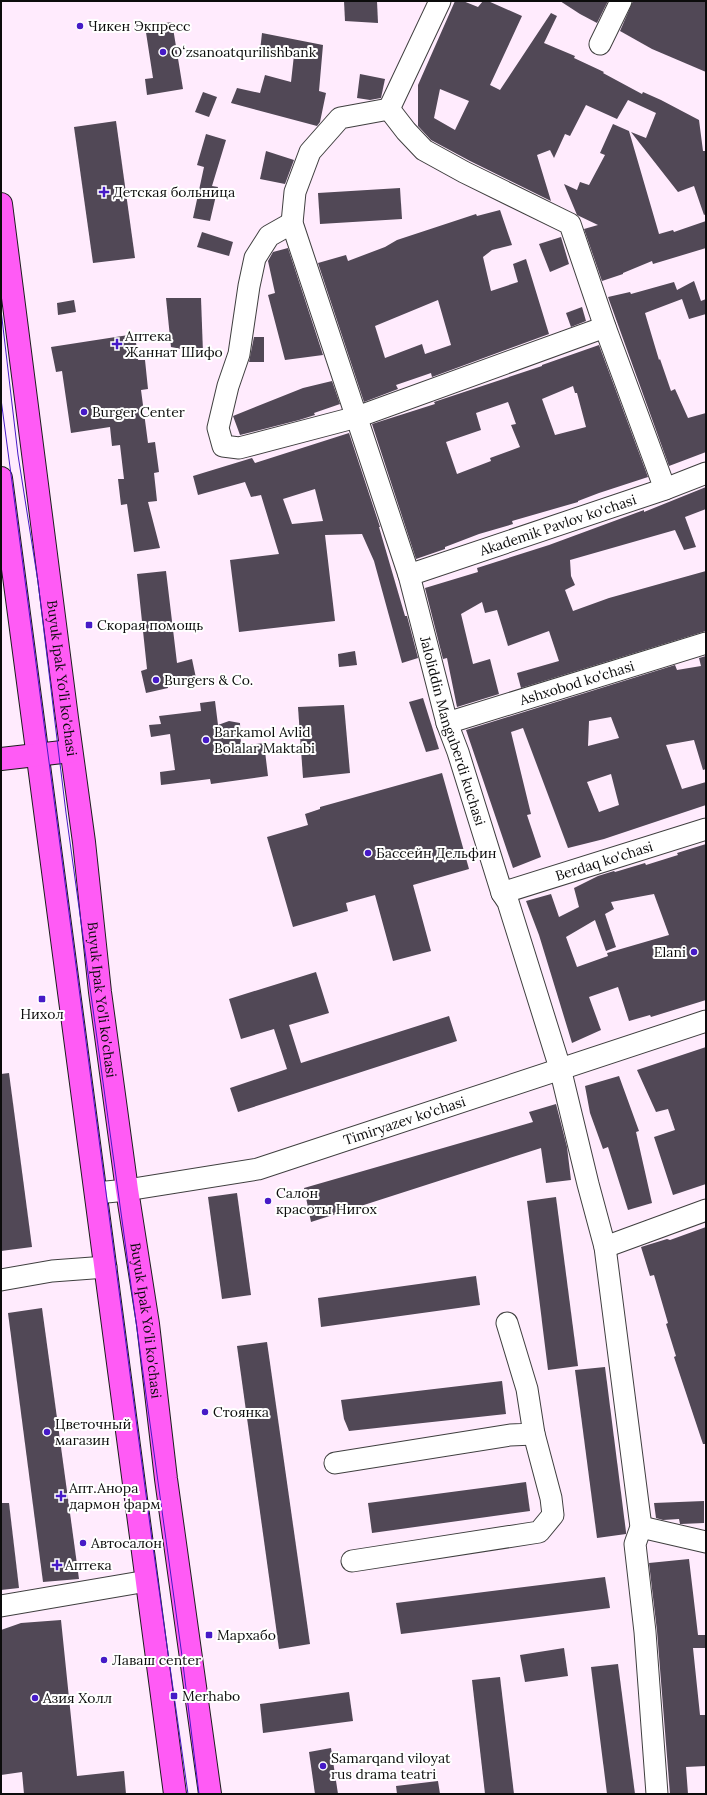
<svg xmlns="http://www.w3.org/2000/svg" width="707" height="1795" font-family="Lora,serif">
<rect width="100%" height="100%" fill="#ffebfd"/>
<!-- building -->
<g fill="#514856" fill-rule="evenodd">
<polygon points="344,1 377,1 378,23 345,21"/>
<path d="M455,1H463L478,7L483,1H488L522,16L490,85L500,90L551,13L557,16L544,43L575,56L574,58L604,72L603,73L642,94L643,92L661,100L699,120L703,151H706V214L704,215L694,186L678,192L631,132L646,138L656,113L628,100L617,119L586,105L570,136L565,134L554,158L550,150L537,155L551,201L470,161L431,140L418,126V85ZM440,89L469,101L455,130L434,118Z"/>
<polygon points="560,1 608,1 597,23 580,14"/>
<polygon points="633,1 706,1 706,72 652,49 620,31"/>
<polygon points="172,22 183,89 147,95 145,79 153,78 145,26"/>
<polygon points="262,33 323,45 319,91 326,93 320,122 317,126 231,103 237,88 260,93 265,75 291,82 294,55 270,55 260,51"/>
<polygon points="360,74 385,79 381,98 370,100 357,98"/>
<polygon points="203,92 217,97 209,117 195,112"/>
<polygon points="116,121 135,258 93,263 74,127"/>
<polygon points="613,124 629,131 659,234 673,230 674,232 706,221 706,248 653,264 652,261 623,273 623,274 602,281 584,229 598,225 577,215 564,184 577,190 580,182 589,185 605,155 600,153"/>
<polygon points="206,134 226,140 212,186 218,187 210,221 193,218 204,167 197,165"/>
<polygon points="266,151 294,160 285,184 260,179"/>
<polygon points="400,188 402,219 320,224 318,193"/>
<path d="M500,210L512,245L492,250L483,257L491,291L518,282L513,264L526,259L549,334L432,377L431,373L396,385L398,389L364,402L318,263L346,255L348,261L385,247L397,240L476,214L477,216ZM438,300L451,345L425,354L422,344L385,358L375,326Z"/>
<polygon points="202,232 233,242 229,256 197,247"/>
<polygon points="561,237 569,264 550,272 539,244"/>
<polygon points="288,248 323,355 285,360 268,295 275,293 268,261 273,252"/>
<polygon points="694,281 701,301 706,299 706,314 689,319 682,299 645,313 659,360 660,359 671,391 675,389 688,418 706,413 706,452 669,466 608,297 630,292 631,294 674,282 677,290"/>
<polygon points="166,298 201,298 203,353 171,347"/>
<polygon points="74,300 76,312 58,315 57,303"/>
<polygon points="582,307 586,321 571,327 566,313"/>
<polygon points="135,334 138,360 145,360 148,389 141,390 148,443 155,442 159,472 154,473 157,501 148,502 160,548 134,552 127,504 121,505 118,479 124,479 120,445 112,446 110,427 71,433 62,371 56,372 51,347"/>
<polygon points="254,337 264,337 264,362 249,362"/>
<path d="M599,345L648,477L599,493L578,501V502L512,521L513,524L479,534L445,547V549L416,559L372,424L435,404L434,402L542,366V365ZM573,386L575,393H577L586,427L555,435L542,399ZM508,402L516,424L511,425L520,447L490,458L491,461L457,474L446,442L481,430L476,413Z"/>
<polygon points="332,381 340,404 314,413 315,415 299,420 240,435 233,416 303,388"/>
<path d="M349,433L380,527H379L405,616H407L418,658L402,663L374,561L362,534L325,535L335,621L239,632L230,560L279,554L261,495L251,497L245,482L198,495L193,476L252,458L255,463ZM315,489L323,521L292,524L283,499Z"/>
<polygon points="706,487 706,509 685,517 696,547 684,550 675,530 570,560 571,576 575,585 565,590 573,611 609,598 706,571 706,631 521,688 517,673 559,661 549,631 508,646 497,610 485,613 482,602 461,614 473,664 490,659 499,694 457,707 447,658 443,659 425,588 478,572 477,568 549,545 644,510 644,512"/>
<polygon points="166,571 177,663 192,659 196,678 168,685 168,688 146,693 141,671 147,669 137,574"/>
<polygon points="355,651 357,665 339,667 338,654"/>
<path d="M706,656V769L703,770L694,740L666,745L682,789L706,782V805L604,839L568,848L523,728L511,732L531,814L527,815L541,857L513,868L466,730L675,665L677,670L701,666L699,658ZM611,717L619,738L588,746L589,721ZM611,774L619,805L599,812L587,782Z"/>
<polygon points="423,698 439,749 426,752 409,702"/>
<polygon points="215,701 218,725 229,721 240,723 241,746 264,743 268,776 211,784 210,779 161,785 160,772 175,770 170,734 151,737 149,725 161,724 159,716 201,711 200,703"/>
<polygon points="344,705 350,773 303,778 298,707"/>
<polygon points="442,773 469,869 413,885 431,951 393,961 375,895 346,903 348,911 293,927 267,837 308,825 305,814 320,809 320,807"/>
<path d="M706,844V1000L651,1017L650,1015L629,1021L618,987L589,997L601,1030L572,1043L539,935L526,901L551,894L559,917L579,907L574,888L598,876L614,871L615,872L645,863L646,865L678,855L677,853ZM654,894L669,935L607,953L608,956L577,967L566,937L595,920L606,951L616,947L605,914L614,909L611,902Z"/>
<polygon points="316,972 329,1013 289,1025 301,1063 449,1016 457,1041 238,1112 230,1088 287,1069 274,1029 241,1039 229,999"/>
<polygon points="706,1047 706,1184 673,1195 654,1137 675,1130 668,1109 656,1112 637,1070"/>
<polygon points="9,1073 32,1247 1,1251 1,1074"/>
<polygon points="619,1076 639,1131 636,1132 652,1203 628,1210 608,1147 603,1149 590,1113 585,1086"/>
<polygon points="556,1104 567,1147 571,1180 546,1183 541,1148 311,1222 304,1188 533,1122 529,1112"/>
<polygon points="237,1193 251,1295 222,1299 208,1197"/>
<polygon points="556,1197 578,1366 548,1370 527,1201"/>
<polygon points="706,1227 706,1444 703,1444 674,1357 676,1356 666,1324 668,1323 654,1275 650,1276 641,1247 667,1239 670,1240"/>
<polygon points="476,1276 480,1305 321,1327 318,1298"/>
<polygon points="42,1308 79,1579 43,1582 8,1313"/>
<polygon points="267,1342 310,1644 279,1649 237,1346"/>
<polygon points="605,1367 626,1532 626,1534 597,1538 575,1370"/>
<polygon points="502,1381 506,1414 349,1431 344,1419 341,1400"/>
<polygon points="526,1482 530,1511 372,1533 368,1503"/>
<polygon points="704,1501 704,1523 681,1524 680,1524 679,1519 663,1520 656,1518 654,1503"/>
<polygon points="1,1503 9,1503 19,1588 1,1590"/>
<polygon points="689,1559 698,1635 706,1635 706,1648 693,1648 700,1715 706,1715 706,1766 686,1767 688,1794 670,1794 657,1631 649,1563"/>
<polygon points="605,1577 610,1608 401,1634 396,1603"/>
<polygon points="61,1620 77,1776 124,1771 126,1794 24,1794 22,1772 1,1775 1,1630 21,1623"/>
<polygon points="564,1648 568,1676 525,1682 520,1655"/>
<polygon points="618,1664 635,1794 607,1794 591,1667"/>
<polygon points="500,1677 514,1794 485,1794 472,1680"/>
<polygon points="349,1692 353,1721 263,1733 260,1704"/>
<polygon points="331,1748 338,1794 315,1794 309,1752"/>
<polygon points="438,1781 440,1794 397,1794 396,1786"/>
</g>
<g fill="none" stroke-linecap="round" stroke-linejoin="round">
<defs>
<g id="minor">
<polyline points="600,44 621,1"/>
<path id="s1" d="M389,109L340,118L310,152L295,192L292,223L409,575L447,723L458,752L502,893L508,902L560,1068L588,1184L605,1247L641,1527L635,1544L645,1632L657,1794"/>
<polyline points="389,109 406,131 424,150 464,172 570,224 605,327 665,489"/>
<polyline points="389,109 440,1"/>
<polyline points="292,223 269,236 255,258 249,286 239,354 228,386 218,428 223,446 239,448 357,417 605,327"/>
<path id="s2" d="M409,575L665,489L706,473"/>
<path id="s3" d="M447,723L706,643"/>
<path id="s4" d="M502,893L706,829"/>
<path id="s5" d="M96,1193L127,1190L258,1169L706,1021"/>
<polyline points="605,1247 706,1210"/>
<polyline points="1,1280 52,1271 106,1267"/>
<polyline points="335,1463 510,1435 534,1434 527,1389 507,1323"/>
<polyline points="641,1527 706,1542"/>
<polyline points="352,1561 539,1532 553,1515 551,1498 534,1434"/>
<polyline points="1,1606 147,1581"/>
</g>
<g id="major">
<path id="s6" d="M1,204L67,718L84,842L100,992L127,1190L148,1324L166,1479L210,1794"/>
<polyline points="1,478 175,1794"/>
<polyline points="1,759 71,751"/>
</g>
</defs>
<!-- minor casing -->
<use href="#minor" stroke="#3f3f3f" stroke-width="23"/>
<!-- major casing -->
<use href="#major" stroke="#1d1d1d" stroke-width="24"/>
<!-- minor -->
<use href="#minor" stroke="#fff" stroke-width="21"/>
<!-- major -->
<use href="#major" stroke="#ff5bf5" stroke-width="22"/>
<!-- tram -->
<g stroke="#461ac7" stroke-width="1">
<polyline points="1,310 18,455 38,582 66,813 182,1656 199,1794"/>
<polyline points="1,399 152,1540 188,1794"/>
</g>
</g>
<!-- markers -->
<g fill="#461ac7" stroke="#fff" stroke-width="1.5">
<circle cx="80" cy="26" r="4"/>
<circle cx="163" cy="52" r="4"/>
<path d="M102 186h4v4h4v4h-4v4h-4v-4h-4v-4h4z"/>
<path d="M115 338h4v4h4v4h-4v4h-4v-4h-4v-4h4z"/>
<circle cx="84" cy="412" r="4"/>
<rect x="85" y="621" width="8" height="8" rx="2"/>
<circle cx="156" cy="680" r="4"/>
<circle cx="206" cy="740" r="4"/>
<circle cx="368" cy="853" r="4"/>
<circle cx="694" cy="952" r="4"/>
<rect x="38" y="995" width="8" height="8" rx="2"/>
<circle cx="268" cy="1201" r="4"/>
<circle cx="205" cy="1412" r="4"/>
<circle cx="47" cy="1432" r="4"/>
<path d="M59 1490h4v4h4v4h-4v4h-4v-4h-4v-4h4z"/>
<circle cx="83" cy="1543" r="4"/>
<path d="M55 1559h4v4h4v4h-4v4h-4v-4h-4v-4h4z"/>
<rect x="205" y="1631" width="8" height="8" rx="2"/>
<circle cx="104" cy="1660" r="4"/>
<rect x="170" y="1692" width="8" height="8" rx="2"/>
<circle cx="35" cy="1698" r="4"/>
<circle cx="323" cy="1766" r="4"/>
</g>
<g text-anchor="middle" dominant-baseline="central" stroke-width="4" stroke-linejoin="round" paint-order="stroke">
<!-- poi labels -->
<g font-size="14" fill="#0c0c0c" stroke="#fff" text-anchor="start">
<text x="88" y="26">Чикен Экпресс</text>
<text x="171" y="52">Oʻzsanoatqurilishbank</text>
<text x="113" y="192">Детская больница</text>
<text x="125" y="336">Аптека<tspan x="125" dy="16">Жаннат Шифо</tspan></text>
<text x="92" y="412">Burger Center</text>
<text x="97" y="625">Скорая помощь</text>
<text x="164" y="680">Burgers &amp; Co.</text>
<text x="214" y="732">Barkamol Avlid<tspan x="214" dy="16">Bolalar Maktabi</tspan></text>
<text x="376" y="853">Бассейн Дельфин</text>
<text x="686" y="952" text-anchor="end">Elani</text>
<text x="42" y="1014" text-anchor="middle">Нихол</text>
<text x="276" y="1193">Салон<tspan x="276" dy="16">красоты Нигох</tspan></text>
<text x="213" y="1412">Стоянка</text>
<text x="55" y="1424">Цветочный<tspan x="55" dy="16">магазин</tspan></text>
<text x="69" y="1488">Апт.Анора<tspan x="69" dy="16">дармон фарм</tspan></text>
<text x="91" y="1543">Автосалон</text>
<text x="65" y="1565">Аптека</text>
<text x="217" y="1635">Мархабо</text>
<text x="112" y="1660">Лаваш center</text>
<text x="182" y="1696">Merhabo</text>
<text x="43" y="1698">Азия Холл</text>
<text x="331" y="1758">Samarqand viloyat<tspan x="331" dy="16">rus drama teatri</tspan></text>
</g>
<!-- street labels -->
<g font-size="14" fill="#0c0c0c" stroke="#fff">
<text stroke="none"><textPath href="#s2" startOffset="157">Akademik Pavlov ko'chasi</textPath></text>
<text stroke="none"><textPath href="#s6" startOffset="478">Buyuk Ipak Yo'li ko'chasi</textPath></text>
<text stroke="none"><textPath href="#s3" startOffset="136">Ashxobod ko'chasi</textPath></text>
<text stroke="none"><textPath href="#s1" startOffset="702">Jaloliddin Manguberdi kuchasi</textPath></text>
<text stroke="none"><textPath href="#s4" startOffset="107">Berdaq ko'chasi</textPath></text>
<text stroke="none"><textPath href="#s6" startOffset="802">Buyuk Ipak Yo'li ko'chasi</textPath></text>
<text stroke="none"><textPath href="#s5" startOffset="318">Timiryazev ko'chasi</textPath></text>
<text stroke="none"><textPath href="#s6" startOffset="1126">Buyuk Ipak Yo'li ko'chasi</textPath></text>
</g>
</g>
<!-- border -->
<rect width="707" height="1795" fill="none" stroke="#0c0c0c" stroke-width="4"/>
</svg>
